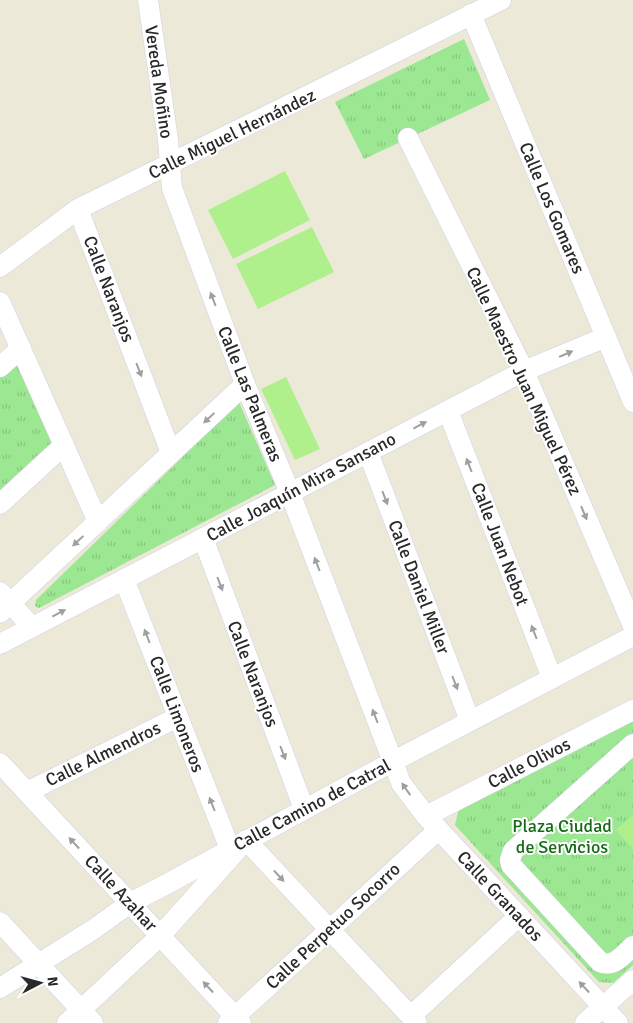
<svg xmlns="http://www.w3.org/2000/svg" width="633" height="1023" font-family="Signika,sans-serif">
<defs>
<pattern id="park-tufts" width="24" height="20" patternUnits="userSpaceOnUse" patternTransform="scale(1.25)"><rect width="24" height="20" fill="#9ce792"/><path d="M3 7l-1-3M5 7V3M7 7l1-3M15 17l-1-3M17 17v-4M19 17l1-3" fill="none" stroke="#86c67e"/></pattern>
</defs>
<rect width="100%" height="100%" fill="#ede9d9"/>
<!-- park -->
<g fill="url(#park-tufts)">
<polygon points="464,39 490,100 364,159 335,102"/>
<polygon points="14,362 22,363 55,446 0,495 0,375"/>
<polygon points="239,402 275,485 39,608 35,606 36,600"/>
<polygon points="633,719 633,965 613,983 599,982 455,825 459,808"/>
</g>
<!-- pitch -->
<g fill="#aff08c">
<polygon points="285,171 310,220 233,259 208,210"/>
<polygon points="312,227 334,272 258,309 236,264"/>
<polygon points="286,377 320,449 295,460 261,389"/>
<polygon points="633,815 633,849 616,830"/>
</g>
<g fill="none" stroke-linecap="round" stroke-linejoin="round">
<defs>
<g id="minor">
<polyline points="148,0 168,140 172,188 245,384 290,493 401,783 426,816 618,1023"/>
<polyline points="471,14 633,402"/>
<polyline points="408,138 524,371 633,626"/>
<polyline points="78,209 171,453"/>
<polyline points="0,267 78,209 501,0"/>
<polyline points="0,302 98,522"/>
<polyline points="0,367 21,348"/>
<polyline points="448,411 552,678"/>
<polyline points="368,452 470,721"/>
<polyline points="0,504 64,445"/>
<polyline points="203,538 304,809"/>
<polyline points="124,579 230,849"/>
<polyline points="0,592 32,627"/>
<polyline points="0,613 245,384"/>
<polyline points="0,644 524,371 606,337"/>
<path d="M633,744L513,851L510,860L511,865L600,962C614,968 623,955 633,946"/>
<polyline points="0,763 241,1023"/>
<polyline points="27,792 178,717"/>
<polyline points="426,816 633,710"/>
<polyline points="0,922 93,1023"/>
<polyline points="0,988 94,929 130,903 165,885 392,762 633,636"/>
<polyline points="411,1016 519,916"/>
<polyline points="67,1023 160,936 246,840 417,1023"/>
<polyline points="228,1023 438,830"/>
<polyline points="585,1023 633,980"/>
</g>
</defs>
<!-- minor casing -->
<use href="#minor" stroke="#cfcfe3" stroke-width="21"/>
<!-- minor -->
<use href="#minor" stroke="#fff" stroke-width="20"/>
</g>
<!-- one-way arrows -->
<defs><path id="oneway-solid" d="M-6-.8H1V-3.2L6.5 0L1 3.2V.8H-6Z" transform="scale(1.25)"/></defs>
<g fill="#9f9f9f">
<use href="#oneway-solid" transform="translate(213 299) rotate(-111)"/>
<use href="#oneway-solid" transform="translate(566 354) rotate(-23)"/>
<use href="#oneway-solid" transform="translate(139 370) rotate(69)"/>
<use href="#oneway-solid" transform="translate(209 418) rotate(137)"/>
<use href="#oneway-solid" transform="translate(420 425) rotate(-28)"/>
<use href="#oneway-solid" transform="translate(469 465) rotate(-111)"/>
<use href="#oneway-solid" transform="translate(385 498) rotate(69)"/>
<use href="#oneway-solid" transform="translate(584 513) rotate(67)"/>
<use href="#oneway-solid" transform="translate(78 541) rotate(137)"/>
<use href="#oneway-solid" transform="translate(317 564) rotate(-111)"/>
<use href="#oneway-solid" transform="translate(220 584) rotate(69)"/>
<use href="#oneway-solid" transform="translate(59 613) rotate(-28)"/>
<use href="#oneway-solid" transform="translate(534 632) rotate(-111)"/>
<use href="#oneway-solid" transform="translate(147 636) rotate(-111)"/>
<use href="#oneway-solid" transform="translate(455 683) rotate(69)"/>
<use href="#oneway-solid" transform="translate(375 716) rotate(-111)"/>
<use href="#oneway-solid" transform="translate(283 753) rotate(69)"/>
<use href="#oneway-solid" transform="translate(406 789) rotate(-125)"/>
<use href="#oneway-solid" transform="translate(212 804) rotate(-111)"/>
<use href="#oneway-solid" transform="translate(74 843) rotate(-133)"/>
<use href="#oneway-solid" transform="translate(279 876) rotate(47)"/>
<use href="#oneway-solid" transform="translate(208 987) rotate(-133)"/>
<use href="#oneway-solid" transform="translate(584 987) rotate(-133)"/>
</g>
<g text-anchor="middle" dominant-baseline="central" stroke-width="4" stroke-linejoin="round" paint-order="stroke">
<!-- street labels -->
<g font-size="18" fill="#292929" stroke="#fff">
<text transform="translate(159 82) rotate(82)">Vereda Moñino</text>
<text transform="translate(232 134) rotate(-26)">Calle Miguel Hernández</text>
<text transform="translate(552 208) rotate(67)">Calle Los Gomares</text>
<text transform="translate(109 289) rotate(69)">Calle Naranjos</text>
<text transform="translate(524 381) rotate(65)">Calle Maestro Juan Miguel Pérez</text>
<text transform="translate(250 394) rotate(68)">Calle Las Palmeras</text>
<text transform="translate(301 487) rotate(-28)">Calle Joaquín Mira Sansano</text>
<text transform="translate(500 544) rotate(69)">Calle Juan Nebot</text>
<text transform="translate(419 587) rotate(69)">Calle Daniel Miller</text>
<text transform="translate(253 674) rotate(69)">Calle Naranjos</text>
<text transform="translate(177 714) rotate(69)">Calle Limoneros</text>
<text transform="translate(103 754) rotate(-26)">Calle Almendros</text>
<text transform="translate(529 763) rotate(-27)">Calle Olivos</text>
<text transform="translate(312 805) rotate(-28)">Calle Camino de Catral</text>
<text transform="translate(121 893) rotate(47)">Calle Azahar</text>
<text transform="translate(500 896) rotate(47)">Calle Granados</text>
<text transform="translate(333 926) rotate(-43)">Calle Perpetuo Socorro</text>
</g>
<!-- park labels -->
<g font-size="18" fill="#156a16" stroke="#fff">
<text x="562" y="826">Plaza Ciudad<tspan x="562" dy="21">de Servicios</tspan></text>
</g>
</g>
<!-- north arrow -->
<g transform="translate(40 983) rotate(84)" stroke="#ffffff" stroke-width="4" paint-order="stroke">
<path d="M0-4L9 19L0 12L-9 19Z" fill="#292929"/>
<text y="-8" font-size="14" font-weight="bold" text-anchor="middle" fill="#292929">N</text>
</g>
</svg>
